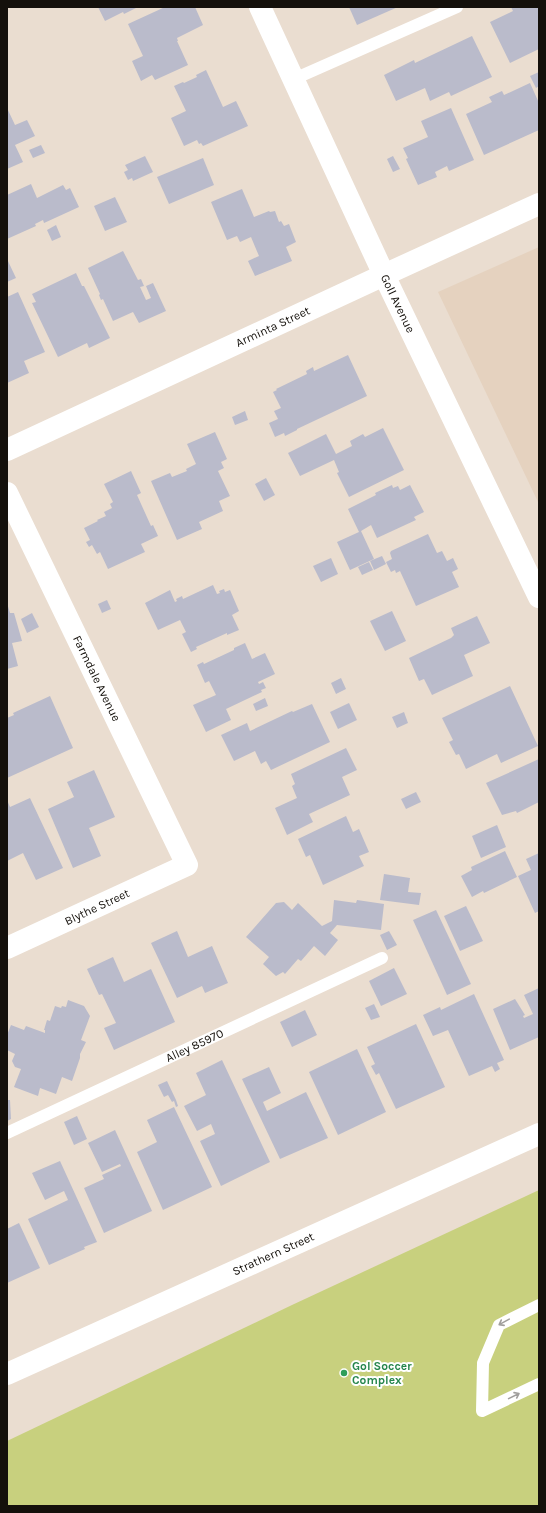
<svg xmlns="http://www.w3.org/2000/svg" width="546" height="1513" font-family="Karla,sans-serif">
<rect width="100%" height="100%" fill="#eaddd0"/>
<!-- built -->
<polygon fill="#e5d2bf" points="539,247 539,504 438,292"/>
<!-- pitch -->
<polygon fill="#c8d07e" points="539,1190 539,1506 7,1506 7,1441 292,1305"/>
<!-- building -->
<g fill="#babbcb">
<polygon points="98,7 138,7 124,14 123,12 105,21"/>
<polygon points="165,7 195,7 203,25 177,38 178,41 177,41 188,65 155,80 152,75 141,81 132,61 143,56 128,24"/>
<polygon points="349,7 398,7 357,25"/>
<polygon points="511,7 539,7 539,49 510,63 490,22 513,11"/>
<polygon points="472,36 492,77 451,96 449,92 430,101 425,88 396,101 384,75 414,60 415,63"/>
<polygon points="206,70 223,107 236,101 248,126 203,146 201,143 199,144 197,140 184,146 171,118 186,111 174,86 183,82 184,83 197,77 196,75"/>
<polygon points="539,72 539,86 536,88 530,76"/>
<polygon points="530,83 539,103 539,130 484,155 466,114 492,102 489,97 502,91 504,95"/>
<polygon points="7,108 15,125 27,120 35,136 15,145 23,162 7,169"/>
<polygon points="451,108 474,160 449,171 447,166 435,172 437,177 418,185 406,159 408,158 403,148 428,137 421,121"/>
<polygon points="41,145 45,153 33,158 29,150"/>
<polygon points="145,156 153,172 133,181 132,178 128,180 124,172 128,170 125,165"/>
<polygon points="393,156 400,169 393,172 387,159"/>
<polygon points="203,158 214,185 169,204 157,177"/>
<polygon points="31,184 37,198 63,185 66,190 70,188 79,207 44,223 43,220 35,224 36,226 7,239 7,195"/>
<polygon points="242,189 254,217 269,211 270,212 275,211 279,222 281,221 284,226 289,224 296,242 286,247 292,261 255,276 248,261 259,256 251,237 240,242 237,236 227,240 211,202"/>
<polygon points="115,197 127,222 105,231 94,206"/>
<polygon points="56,225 61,237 52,241 47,230"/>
<polygon points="123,251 138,280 141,279 144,286 140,287 146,300 151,298 146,286 153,283 166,311 139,323 133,312 113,321 103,299 101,300 99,295 100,294 88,268"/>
<polygon points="7,259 16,278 7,282"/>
<polygon points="76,273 82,286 84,286 110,338 89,348 87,343 58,357 32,303 36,302 32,294"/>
<polygon points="18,292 45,352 24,361 29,373 7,383 7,297"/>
<polygon points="348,355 367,396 297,429 297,430 285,436 284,433 275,437 269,423 278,419 274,411 281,408 273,392 277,390 276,389 307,374 306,371 313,367 314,371"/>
<polygon points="245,411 248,420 235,425 232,417"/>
<polygon points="383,428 404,470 349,497 337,473 339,472 334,460 300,476 288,453 326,434 336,454 352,446 350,441 363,434 365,437"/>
<polygon points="215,432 227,459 221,462 224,468 218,471 230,496 219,501 223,511 199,522 202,529 177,540 151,481 170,473 172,477 187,471 186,469 196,464 187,444"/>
<polygon points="131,471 141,493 137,495 151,526 153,525 158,536 141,544 145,552 108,569 100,552 97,554 92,545 89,547 86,542 90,540 84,528 98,521 97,520 106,516 104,512 112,508 110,504 113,502 104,484"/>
<polygon points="266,478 275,495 264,501 255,484"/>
<polygon points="392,485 393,488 398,486 400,490 410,485 424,512 414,517 416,520 377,538 371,525 361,531 374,559 350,570 337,542 359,532 348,509 376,495 375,493"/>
<polygon points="428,534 437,553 442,551 447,561 453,558 458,569 452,572 459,587 416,606 400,571 396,573 395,570 391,572 386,562 392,559 390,553 391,551"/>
<polygon points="382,556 386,564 374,570 370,561"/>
<polygon points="331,558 338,574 321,582 313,566"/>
<polygon points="369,562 373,570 362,575 358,567"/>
<polygon points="213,585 217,594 220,593 219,591 224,589 225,592 230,590 239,611 232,615 239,630 227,635 227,633 196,647 197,649 191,652 182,634 186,632 180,620 158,630 145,603 170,590 175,602 177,601 176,599 182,596 183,599"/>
<polygon points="107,600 111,609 102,613 98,604"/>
<polygon points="7,603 10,613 14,613 22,641 12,643 18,666 7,669"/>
<polygon points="392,611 406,641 385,651 370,621"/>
<polygon points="32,613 39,627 27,633 21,619"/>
<polygon points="477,616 490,643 464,655 473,676 432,695 424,679 419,681 409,658 451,638 454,635 451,628"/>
<polygon points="245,643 252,659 265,653 275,674 258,682 259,684 263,682 266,688 261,690 262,692 226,709 231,720 206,732 193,705 216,695 209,681 205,683 197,665 203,662 204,664 234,650 234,648"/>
<polygon points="341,678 346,689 336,694 331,683"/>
<polygon points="510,686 538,746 501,763 497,754 466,769 459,754 456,755 449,742 453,740 442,718"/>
<polygon points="50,696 73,748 7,778 7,718 14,715 13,713"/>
<polygon points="265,698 268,706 256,711 253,704"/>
<polygon points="349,703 357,720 338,729 330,712"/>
<polygon points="312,704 330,742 271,770 266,761 261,764 255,751 234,761 221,735 247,723 250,731 292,711 293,712"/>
<polygon points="404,712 408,723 397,728 392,717"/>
<polygon points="346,748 357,770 342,777 350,795 309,814 313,822 287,835 275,808 297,798 292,786 295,784 291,774"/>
<polygon points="539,760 539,802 517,813 516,811 502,815 486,783 539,759"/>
<polygon points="94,770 115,817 89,828 101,856 73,868 48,809 74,797 67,782"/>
<polygon points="416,792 421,802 406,809 401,799"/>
<polygon points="30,798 63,868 36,880 23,853 7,861 7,800 10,807"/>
<polygon points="346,816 353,832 359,829 369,852 359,856 364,866 323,885 310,855 306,857 298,839"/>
<polygon points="497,825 506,847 481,858 472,836"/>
<polygon points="505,851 517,877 484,893 483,891 472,897 461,876 472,870 471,867"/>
<polygon points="539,853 539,911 535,913 518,876 531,870 526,859"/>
<polygon points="384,874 410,878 408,892 421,893 419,905 380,900"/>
<polygon points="334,900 356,903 357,900 384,904 381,930 337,925 330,933 338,940 325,956 314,946 301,961 298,959 285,974 283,972 276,976 263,964 269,957 246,937 276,903 284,902 292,910 298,903 322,926 332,921"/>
<polygon points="466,906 483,941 460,951 444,916"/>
<polygon points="436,910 471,984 447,995 413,920"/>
<polygon points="177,931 188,957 212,946 228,983 205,993 202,986 177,998 151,943"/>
<polygon points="389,931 397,945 387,950 380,935"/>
<polygon points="113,957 124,982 151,969 175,1022 114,1050 104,1028 116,1023 102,994 99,995 87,969"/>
<polygon points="394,968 407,994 381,1006 369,981"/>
<polygon points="539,988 539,1037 510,1050 493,1009 515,999 525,1015 523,1016 524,1018 533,1014 524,995"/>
<polygon points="474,994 504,1060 497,1063 500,1069 495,1072 492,1066 469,1076 448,1030 433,1036 423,1015 440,1007 441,1010"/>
<polygon points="68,1000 84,1006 90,1016 81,1040 86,1042 80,1054 80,1058 72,1081 62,1077 56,1094 40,1088 38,1096 14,1087 21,1069 15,1067 12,1061 15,1054 7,1050 7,1035 11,1025 24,1030 26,1026 45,1033 45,1030 44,1030 47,1020 50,1021 55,1006 61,1008 62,1006 66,1007"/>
<polygon points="374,1004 380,1017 371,1020 365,1008"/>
<polygon points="305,1010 317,1035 292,1047 280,1022"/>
<polygon points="416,1024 445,1087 396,1109 379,1073 376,1075 371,1066 375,1064 367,1047"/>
<polygon points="357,1049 386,1112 338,1135 309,1072"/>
<polygon points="222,1060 270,1162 221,1186 200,1141 215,1134 211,1124 197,1131 184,1106 206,1095 196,1073"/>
<polygon points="269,1067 281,1093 263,1102 267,1111 306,1092 328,1138 280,1159 242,1079"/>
<polygon points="167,1081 176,1100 178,1106 176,1107 174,1101 172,1102 168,1095 164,1097 158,1085"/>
<polygon points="7,1100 10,1100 11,1119 7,1121"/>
<polygon points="174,1107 212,1187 163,1210 137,1152 157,1142 147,1120"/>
<polygon points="77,1116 87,1139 74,1145 64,1122"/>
<polygon points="115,1130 152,1211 104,1233 84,1188 104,1179 102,1175 121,1166 120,1164 102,1172 88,1143"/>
<polygon points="60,1161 97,1242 84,1247 85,1249 49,1265 28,1219 68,1200 64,1191 45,1200 32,1173"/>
<polygon points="19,1223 40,1268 7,1283 7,1229"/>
</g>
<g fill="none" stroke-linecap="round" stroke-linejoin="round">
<!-- lane -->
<g stroke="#fff" stroke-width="12">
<polyline points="294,79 457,7"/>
<path id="s1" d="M7,1133L382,958"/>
<polyline points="539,1305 499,1325 483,1363 482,1411 539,1384"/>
</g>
<!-- street -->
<g stroke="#fff" stroke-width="22">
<path id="s2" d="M260,7L384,275L539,597"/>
<path id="s3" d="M7,450L384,275L539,204"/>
<path id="s4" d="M7,493L187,865L7,948"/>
</g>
<!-- secondary -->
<path stroke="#fff" stroke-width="22" id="s5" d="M7,1374L539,1134"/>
</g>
<!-- one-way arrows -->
<defs><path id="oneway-shaft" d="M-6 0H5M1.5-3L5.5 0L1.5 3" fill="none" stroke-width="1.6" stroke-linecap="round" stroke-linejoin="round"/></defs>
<g stroke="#a19f9d">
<use href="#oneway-shaft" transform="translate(504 1322) rotate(151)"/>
<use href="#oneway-shaft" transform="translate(514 1396) rotate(-26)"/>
</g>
<!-- markers -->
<circle fill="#2e9e5b" stroke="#fff" stroke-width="1.5" cx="344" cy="1373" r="4"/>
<g text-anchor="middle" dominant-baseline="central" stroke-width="4" stroke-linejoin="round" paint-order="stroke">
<!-- street labels -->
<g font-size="12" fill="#14100b" stroke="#fff">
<text stroke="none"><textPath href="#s2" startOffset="327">Goll Avenue</textPath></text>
<text stroke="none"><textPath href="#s3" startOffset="293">Arminta Street</textPath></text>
<text stroke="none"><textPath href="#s4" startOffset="206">Farmdale Avenue</textPath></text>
<text transform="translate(97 907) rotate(-25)">Blythe Street</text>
<text stroke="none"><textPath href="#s1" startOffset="207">Alley 85970</textPath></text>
<text stroke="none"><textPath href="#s5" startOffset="292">Strathern Street</textPath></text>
</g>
<!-- leisure labels -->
<g font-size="12" font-weight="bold" fill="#27864d" stroke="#fff" text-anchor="start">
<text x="352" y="1366">Gol Soccer<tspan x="352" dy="14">Complex</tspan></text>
</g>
</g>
<!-- border -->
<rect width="546" height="1513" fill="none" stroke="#14100b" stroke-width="16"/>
</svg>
